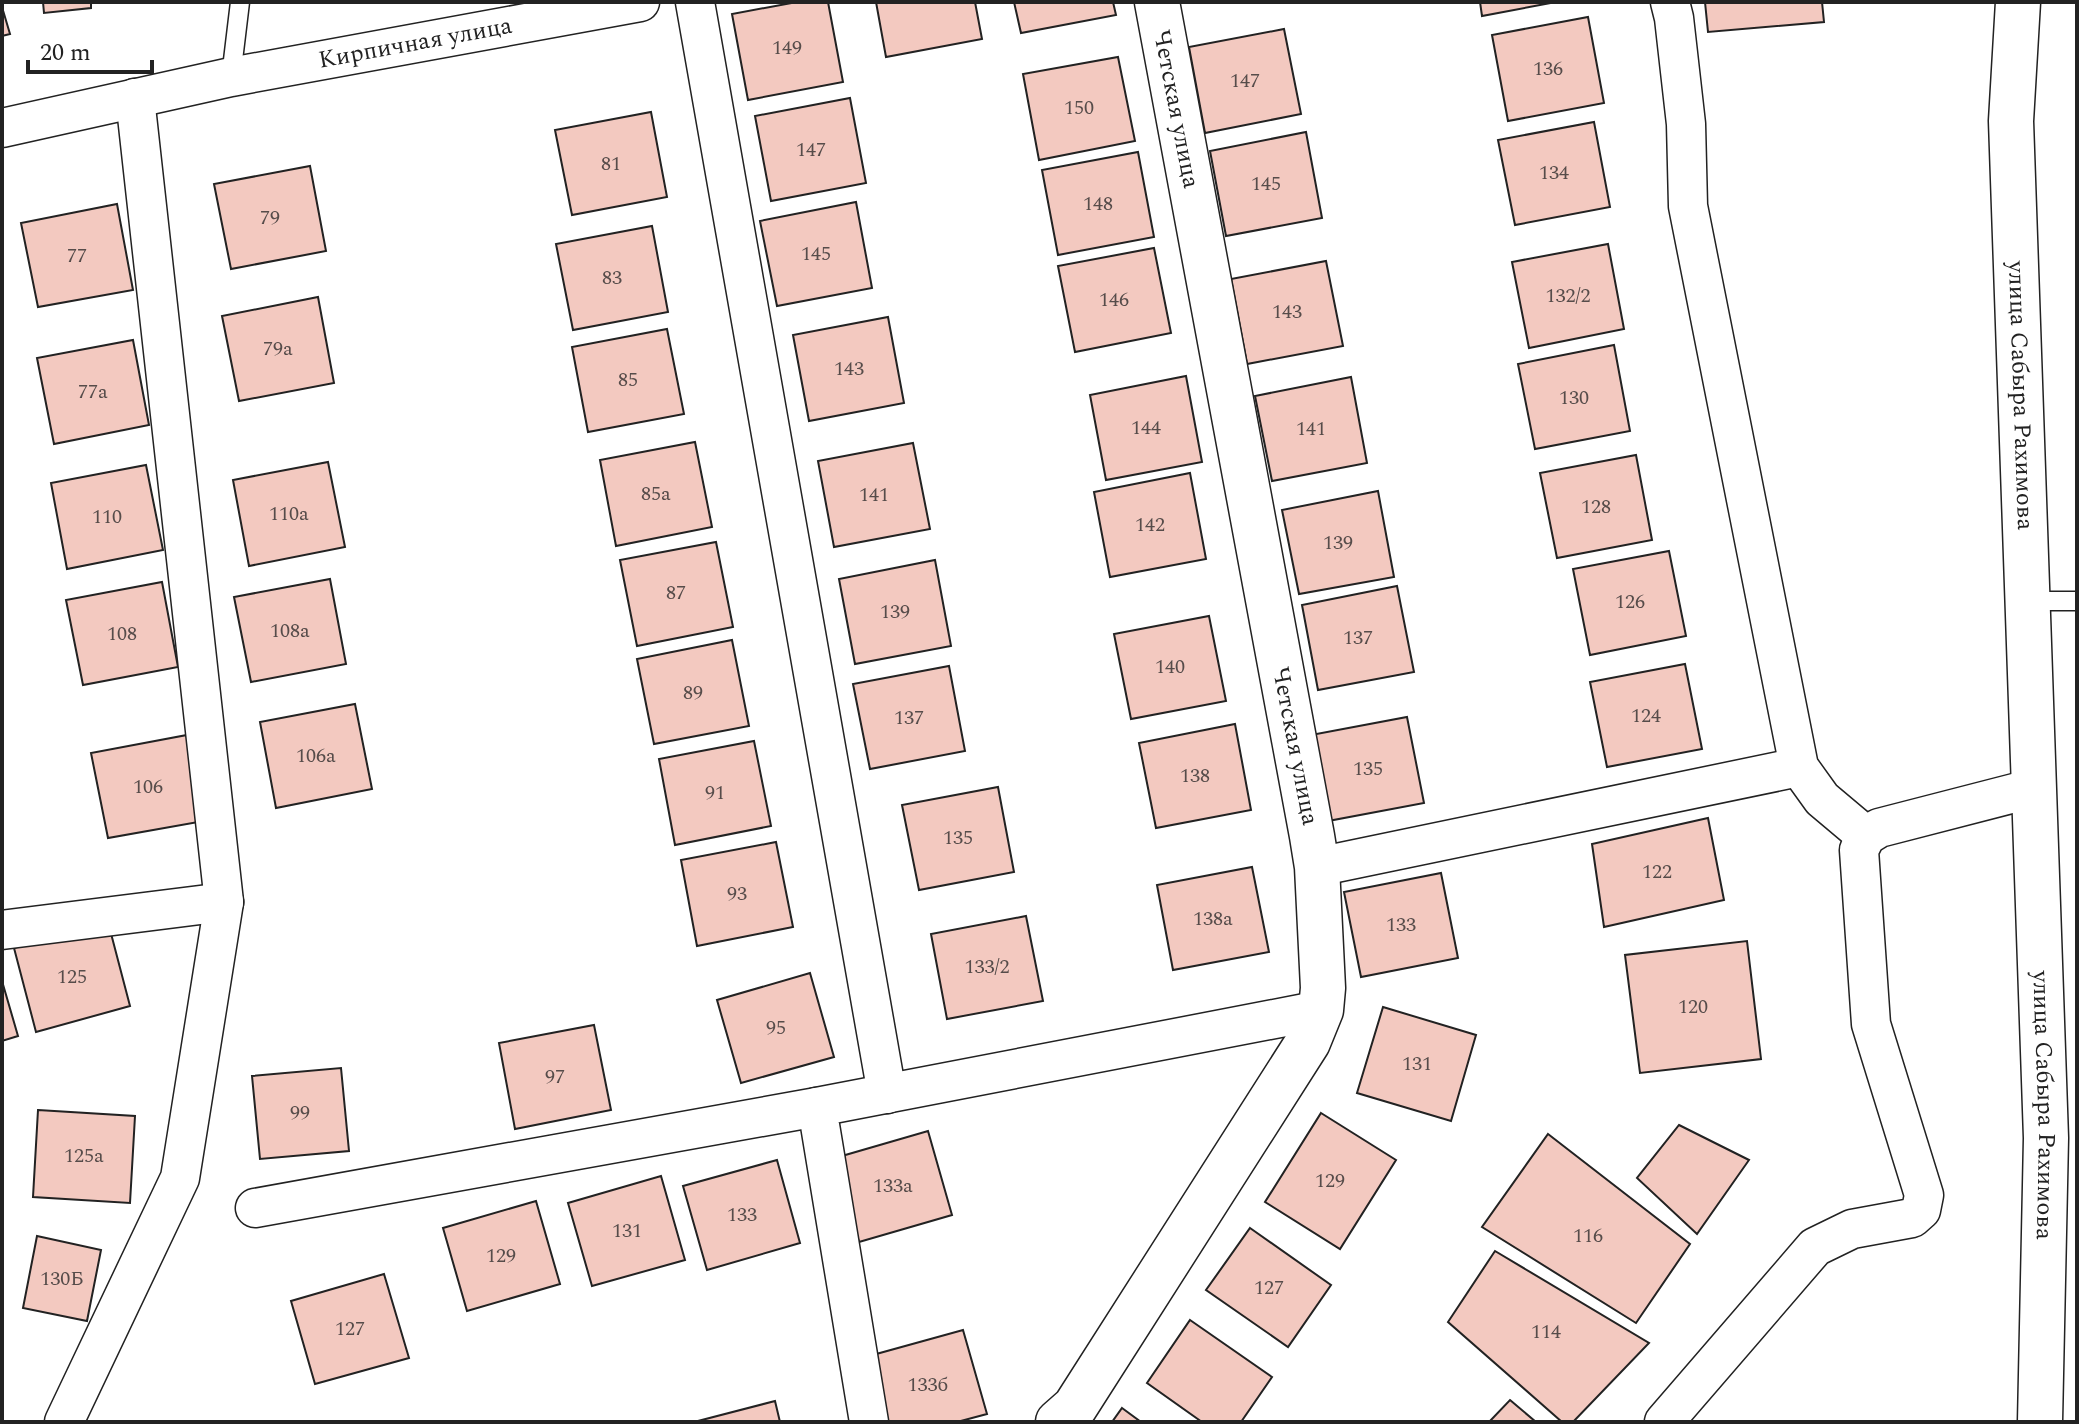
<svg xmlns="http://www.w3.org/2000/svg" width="2079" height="1424" font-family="Spectral,serif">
<rect width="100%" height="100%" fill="#fff"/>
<!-- building -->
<g fill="#f3c9c0" stroke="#222" stroke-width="2">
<polygon points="43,2 91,2 91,8 44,13"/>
<polygon points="797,2 828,2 843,82 748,100 732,14"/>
<polygon points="876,2 975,2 982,39 886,57"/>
<polygon points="1014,2 1113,2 1116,15 1021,33"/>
<polygon points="1480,2 1556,2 1482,16"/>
<polygon points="1705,2 1822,2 1824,22 1708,32"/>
<polygon points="2,7 10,34 2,36"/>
<polygon points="1588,17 1604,103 1508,121 1492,35"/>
<polygon points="1284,29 1301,114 1205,133 1189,47"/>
<polygon points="1118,57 1135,141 1039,160 1023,74"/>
<polygon points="850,98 866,183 771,201 755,116"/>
<polygon points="651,112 667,197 572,215 555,130"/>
<polygon points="1594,122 1610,207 1515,225 1498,140"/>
<polygon points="1306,132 1322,218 1226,236 1210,151"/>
<polygon points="1138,152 1154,237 1058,255 1042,170"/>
<polygon points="310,166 326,251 231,269 214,184"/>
<polygon points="856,202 872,288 777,306 760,221"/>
<polygon points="117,204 133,290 38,307 21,223"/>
<polygon points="652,226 668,312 573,330 556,244"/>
<polygon points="1608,244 1624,329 1529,348 1512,262"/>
<polygon points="1154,248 1171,333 1075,352 1058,266"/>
<polygon points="1326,261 1343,346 1247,364 1231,279"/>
<polygon points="318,297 334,383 239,401 222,316"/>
<polygon points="888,317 904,403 809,421 793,335"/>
<polygon points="667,329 684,414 588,432 572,347"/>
<polygon points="133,340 149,425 54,444 37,358"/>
<polygon points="1614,345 1630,431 1535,449 1518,364"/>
<polygon points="1186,376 1202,462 1106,480 1090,395"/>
<polygon points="1351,377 1367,463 1272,481 1255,396"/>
<polygon points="695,442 712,527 616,546 600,460"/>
<polygon points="913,443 930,529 834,547 818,461"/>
<polygon points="1636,455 1652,540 1557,558 1540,473"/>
<polygon points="328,462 345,547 249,566 233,480"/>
<polygon points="146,465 163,550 67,569 51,483"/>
<polygon points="1190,473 1206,559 1110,577 1094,492"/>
<polygon points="1378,491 1394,577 1299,594 1282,510"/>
<polygon points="716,542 733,627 637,646 620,560"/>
<polygon points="1669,551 1686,636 1590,655 1573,569"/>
<polygon points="935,560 951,646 855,664 839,579"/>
<polygon points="330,579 346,664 251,682 234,597"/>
<polygon points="162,582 178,667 83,685 66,600"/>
<polygon points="1397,586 1414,672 1318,690 1302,605"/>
<polygon points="1209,616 1226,701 1131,719 1114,634"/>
<polygon points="732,640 749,726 654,744 637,659"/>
<polygon points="1685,664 1702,749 1607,767 1590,682"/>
<polygon points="949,666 965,751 870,769 853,684"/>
<polygon points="355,704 372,789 276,808 260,722"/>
<polygon points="1407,717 1424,803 1328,821 1311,735"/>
<polygon points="1235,724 1251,810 1156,828 1139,743"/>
<polygon points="187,735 204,821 108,838 91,753"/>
<polygon points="754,741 771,826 675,845 659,759"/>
<polygon points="998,787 1014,872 919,890 902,805"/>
<polygon points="1708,818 1724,900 1604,927 1592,844"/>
<polygon points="776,842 793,927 697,946 681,860"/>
<polygon points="1252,867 1269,952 1173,970 1157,885"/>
<polygon points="1441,873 1458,958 1361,977 1344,892"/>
<polygon points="1026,916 1043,1001 947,1019 931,934"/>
<polygon points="108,922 130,1006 36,1032 14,948"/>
<polygon points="1747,941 1761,1059 1640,1073 1625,955"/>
<polygon points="810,973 834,1057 741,1083 717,1000"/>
<polygon points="2,981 18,1036 2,1041"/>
<polygon points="1383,1007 1476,1035 1451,1121 1357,1093"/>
<polygon points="594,1025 611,1110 515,1129 499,1043"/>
<polygon points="341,1068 349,1151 260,1159 252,1076"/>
<polygon points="38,1110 135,1116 130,1203 33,1197"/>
<polygon points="1321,1113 1396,1160 1340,1249 1265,1202"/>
<polygon points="1679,1125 1749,1160 1697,1234 1637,1178"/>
<polygon points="928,1131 952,1215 859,1242 835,1158"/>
<polygon points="1548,1134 1690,1244 1636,1323 1482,1227"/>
<polygon points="777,1160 800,1243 707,1270 683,1186"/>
<polygon points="661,1176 685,1260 592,1286 568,1203"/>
<polygon points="536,1201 560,1284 467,1311 443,1228"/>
<polygon points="1250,1228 1331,1285 1288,1347 1206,1290"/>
<polygon points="37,1236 101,1250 87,1321 23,1308"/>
<polygon points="1495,1251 1649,1343 1573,1422 1562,1422 1448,1322"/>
<polygon points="384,1274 409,1358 315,1384 291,1301"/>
<polygon points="1190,1320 1272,1377 1241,1422 1202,1422 1147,1383"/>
<polygon points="963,1330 987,1414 957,1422 888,1422 869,1356"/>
<polygon points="1510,1400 1536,1422 1489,1422"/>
<polygon points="775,1401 780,1422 694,1422"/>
<polygon points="1122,1408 1141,1422 1112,1422"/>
</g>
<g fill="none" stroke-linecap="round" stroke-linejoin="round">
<defs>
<g id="lane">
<polyline points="231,77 240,2"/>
<polyline points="2028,601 2077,601"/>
</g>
<g id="street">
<polyline points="695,2 887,1094"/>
<polyline points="1670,2 1674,18 1686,124 1688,206 1799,767 1822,799 1866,836"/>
<path id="s1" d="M2,128L231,77L640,2"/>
<polyline points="1317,867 1799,767"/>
<polyline points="2,930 224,902"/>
<polyline points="255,1208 817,1107"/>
<polyline points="64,1422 180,1178 224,902 135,98"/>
<polyline points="869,1422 817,1107 1321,1010"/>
<polyline points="1664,1422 1815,1247 1852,1229 1912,1218 1921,1210 1924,1195 1871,1024 1859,850 1866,836 1879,828 2034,788"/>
</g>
<g id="secondary">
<path id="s2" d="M2018,2L2011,121L2046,1138L2040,1422"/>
<polyline points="1058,1422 1075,1407 1308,1042 1321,1010 1323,988 1317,867 1312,836 1157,2"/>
</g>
</defs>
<!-- lane casing -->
<use href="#lane" stroke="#222" stroke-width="21"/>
<!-- street casing -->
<use href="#street" stroke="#222" stroke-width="41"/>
<!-- secondary casing -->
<use href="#secondary" stroke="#222" stroke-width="47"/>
<!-- lane -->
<use href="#lane" stroke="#fff" stroke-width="18"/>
<!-- street -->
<use href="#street" stroke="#fff" stroke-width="38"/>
<!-- secondary -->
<use href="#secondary" stroke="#fff" stroke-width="44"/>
</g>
<g text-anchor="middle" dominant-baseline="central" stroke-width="6" stroke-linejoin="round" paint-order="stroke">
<!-- number labels -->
<g font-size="20" fill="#564c4a">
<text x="787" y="48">149</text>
<text x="1548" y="69">136</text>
<text x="1245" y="81">147</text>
<text x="1079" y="108">150</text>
<text x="811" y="150">147</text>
<text x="611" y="164">81</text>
<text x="1554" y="173">134</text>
<text x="1266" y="184">145</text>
<text x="1098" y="204">148</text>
<text x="270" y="218">79</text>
<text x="816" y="254">145</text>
<text x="77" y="256">77</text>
<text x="612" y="278">83</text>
<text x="1568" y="296">132/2</text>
<text x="1114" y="300">146</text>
<text x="1287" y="312">143</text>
<text x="278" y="349">79а</text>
<text x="849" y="369">143</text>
<text x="628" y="380">85</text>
<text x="93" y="392">77а</text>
<text x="1574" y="398">130</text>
<text x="1146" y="428">144</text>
<text x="1311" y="429">141</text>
<text x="656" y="494">85а</text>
<text x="874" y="495">141</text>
<text x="1596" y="507">128</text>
<text x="289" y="514">110а</text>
<text x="107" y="517">110</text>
<text x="1150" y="525">142</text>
<text x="1338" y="543">139</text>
<text x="676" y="593">87</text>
<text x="1630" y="602">126</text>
<text x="895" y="612">139</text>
<text x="290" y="631">108а</text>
<text x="122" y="634">108</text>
<text x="1358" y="638">137</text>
<text x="1170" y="667">140</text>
<text x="693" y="693">89</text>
<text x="1646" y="716">124</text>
<text x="909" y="718">137</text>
<text x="316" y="756">106а</text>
<text x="1368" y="769">135</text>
<text x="1195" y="776">138</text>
<text x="148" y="787">106</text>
<text x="715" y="793">91</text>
<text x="958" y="838">135</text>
<text x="1657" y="872">122</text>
<text x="737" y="894">93</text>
<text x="1213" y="919">138а</text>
<text x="1401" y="925">133</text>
<text x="987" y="967">133/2</text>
<text x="72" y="977">125</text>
<text x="1693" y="1007">120</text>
<text x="776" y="1028">95</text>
<text x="1417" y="1064">131</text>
<text x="555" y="1077">97</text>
<text x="300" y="1113">99</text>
<text x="84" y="1156">125а</text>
<text x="1330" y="1181">129</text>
<text x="893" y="1186">133а</text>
<text x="742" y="1215">133</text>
<text x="627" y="1231">131</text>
<text x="1588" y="1236">116</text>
<text x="501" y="1256">129</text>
<text x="62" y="1279">130Б</text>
<text x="1269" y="1288">127</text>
<text x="350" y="1329">127</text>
<text x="1546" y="1332">114</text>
<text x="928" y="1385">133б</text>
</g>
<!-- street labels -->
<g font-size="24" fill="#222" stroke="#fff">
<text stroke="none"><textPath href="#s1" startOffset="422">Кирпичная улица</textPath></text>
<text transform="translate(1176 109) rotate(79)">Четская улица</text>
<text stroke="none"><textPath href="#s2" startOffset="394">улица Сабыра Рахимова</textPath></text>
<text transform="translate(1295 746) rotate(79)">Четская улица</text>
<text stroke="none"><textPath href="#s2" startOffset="1104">улица Сабыра Рахимова</textPath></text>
</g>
</g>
<!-- border -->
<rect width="2079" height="1424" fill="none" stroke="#222222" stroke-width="8"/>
<!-- scale -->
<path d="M28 60v12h124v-12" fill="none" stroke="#222222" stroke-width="4"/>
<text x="40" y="60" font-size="24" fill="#222222" stroke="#ffffff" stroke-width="6" paint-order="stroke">20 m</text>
</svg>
